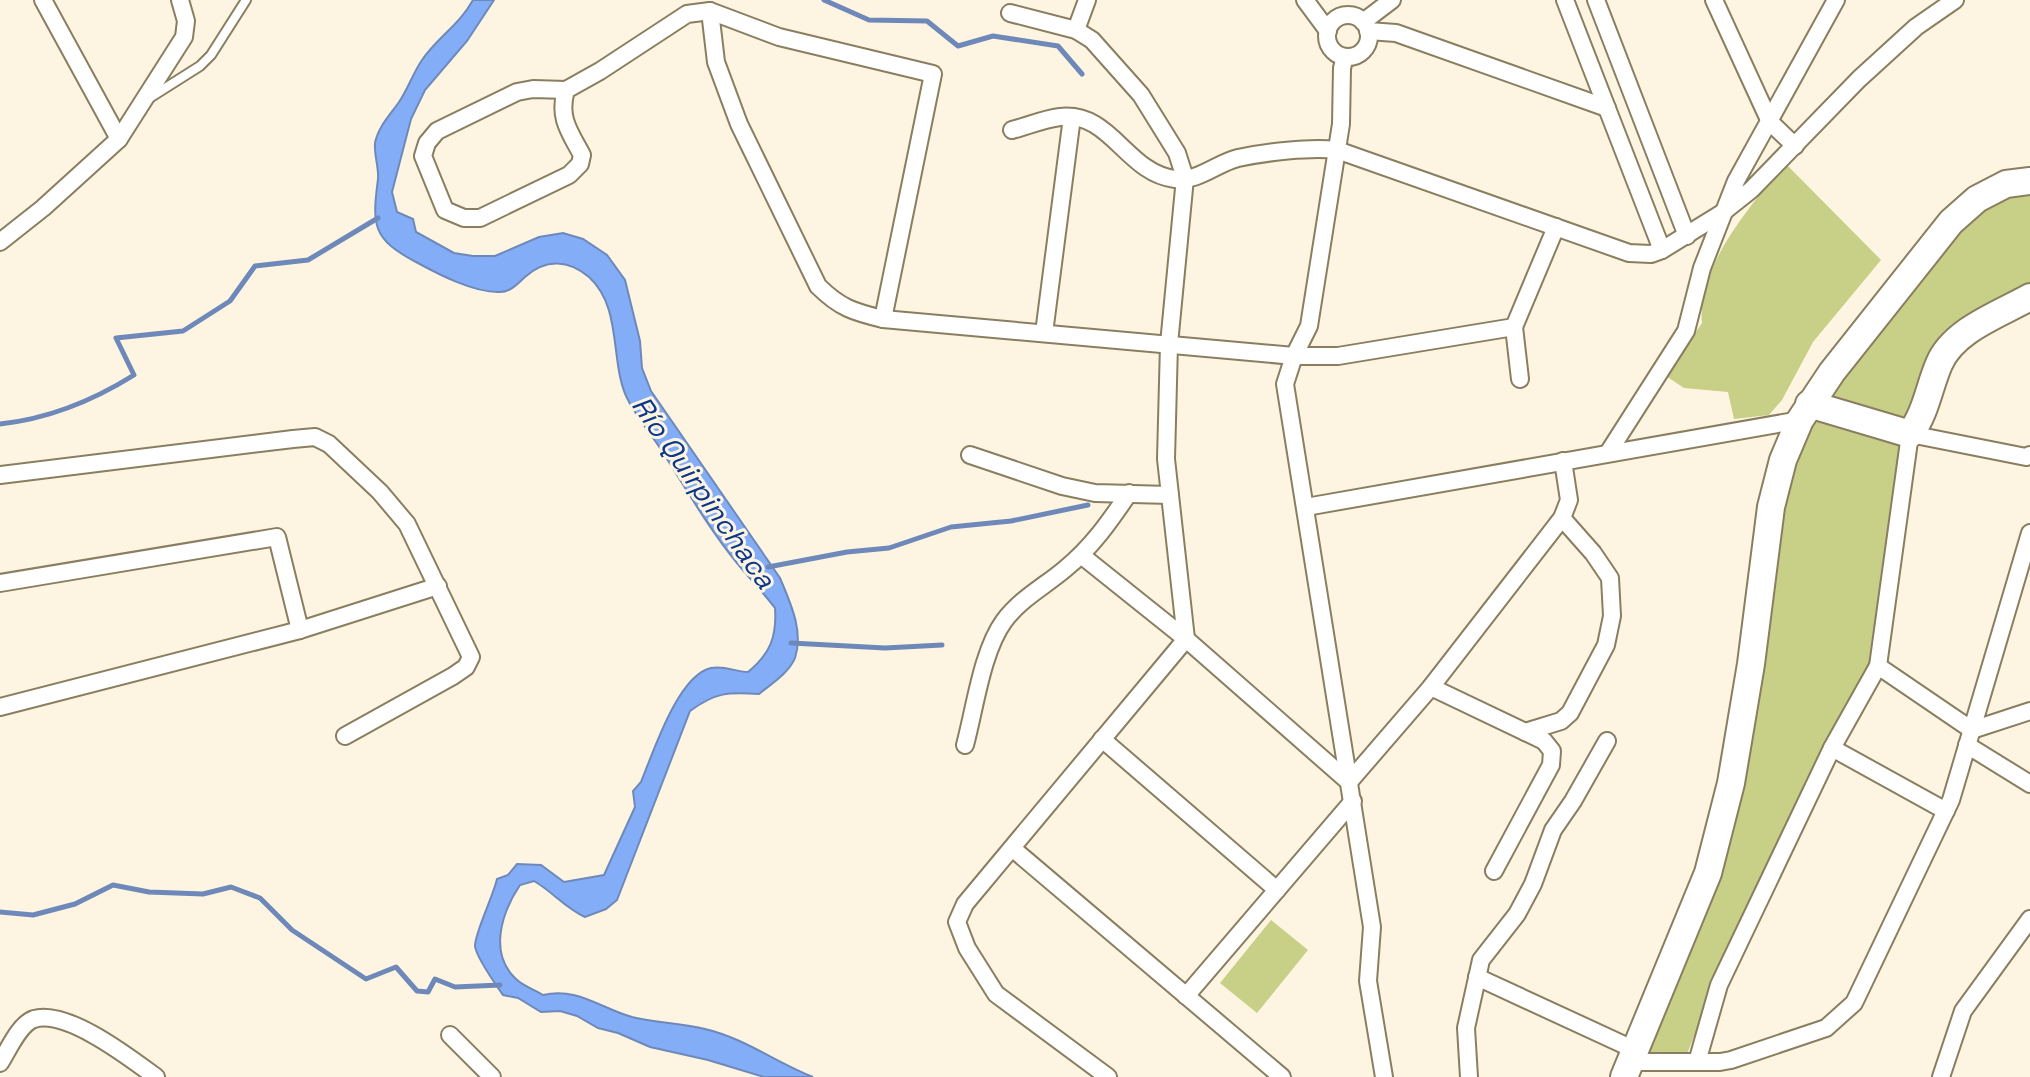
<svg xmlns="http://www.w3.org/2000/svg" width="2030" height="1077" font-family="'Space Grotesk',sans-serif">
<rect width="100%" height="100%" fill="#fdf5e1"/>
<!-- green -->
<g fill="#c8cf86">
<path d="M1785,163L1881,260L1813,342L1782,400L1769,415L1734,419L1728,392L1684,388L1666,376L1702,323C1696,266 1752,205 1785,163Z"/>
<polygon points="2030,191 2030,290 1969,324 1907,426 1823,402 1961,222 1999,197"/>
<polygon points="1814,418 1903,440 1876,647 1868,667 1744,911 1687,1054 1645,1052 1687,951 1782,501 1802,438"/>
<polygon points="1271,920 1308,950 1257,1013 1220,983"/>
</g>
<!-- water -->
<path fill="#84adf8" stroke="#6e89b9" stroke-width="2" d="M473,0H494L467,41L425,90L411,119L392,192L397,212L413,219L416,232L454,253L473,256H495L539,237L563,233L583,239L607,255L625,280L640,341L642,368L651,391L780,578C790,602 804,631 795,658C789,673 771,684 759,694C728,692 716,692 690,711L617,900L606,909L585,917C565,908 553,892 534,881L520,885C502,912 488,953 516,979C523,986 535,990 543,995C577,987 600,1008 632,1017C656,1023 681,1023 705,1029C744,1038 777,1063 813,1077H764L708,1060L650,1047L618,1033L598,1028L577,1016L560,1011L541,1012L518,998L503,995C496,985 476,957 475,946C475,932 493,897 497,879L508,875L517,864L541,865L564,882L604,875L635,807L633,791L641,782C653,753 678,675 711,668C725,665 735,672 748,672C770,654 777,637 775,608C763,592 748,577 736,562C708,527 686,489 662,451C650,432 636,417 626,396C610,359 622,307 589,277C569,260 546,258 525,277C518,283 511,292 500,292C474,293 438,274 416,262C372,239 372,225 378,179C379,168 374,155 375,143C378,127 390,115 399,102C408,89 413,73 422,60C437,38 460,24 473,0Z"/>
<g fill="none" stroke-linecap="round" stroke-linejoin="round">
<!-- stream -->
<g stroke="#6e89b9" stroke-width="5">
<polyline points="824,0 869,20 927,21 958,46 993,36 1058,46 1082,74"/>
<path d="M0,424C47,419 94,400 134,375L116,338L183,331L230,301L255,266L308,260L378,218"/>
<polyline points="768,567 847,552 889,548 951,527 1011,521 1088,505"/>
<polyline points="791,643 885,648 942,645"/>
<polyline points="0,912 33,915 75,904 113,885 149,892 203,894 231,887 260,898 292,930 366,979 396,967 417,991 428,992 435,979 455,987 500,985"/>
</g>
<defs>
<polyline id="lane" points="151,97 200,66 211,55 246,0"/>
<g id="street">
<polyline points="43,0 119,139"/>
<polyline points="1305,0 1328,31"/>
<polyline points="1565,0 1662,250"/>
<polyline points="1596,0 1687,236"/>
<polyline points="1714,0 1770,122 1795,146"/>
<path d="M710,11L716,62L739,124L818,286C840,308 854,312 883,319L1294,356H1338L1514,327L1556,227"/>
<polyline points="1010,13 1076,30 1092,40 1141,95 1177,153 1185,178 1169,344 1166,459 1186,639 1081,555"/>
<circle cx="1348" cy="36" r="21"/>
<polyline points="1363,22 1392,0"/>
<polyline points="1076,30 1087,0"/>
<polyline points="1368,31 1396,33 1607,108"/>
<polyline points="1345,57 1342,68 1341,124 1309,326 1294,356 1285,384 1372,927 1368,981 1384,1077"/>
<path d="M566,90C558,117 569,131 582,155L580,164L569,175L480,218H464L445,210L423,156L427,143L437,131L517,92L533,89L566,90L600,71L687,14L710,11L779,37L933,74L883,319"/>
<path d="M1012,130C1027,126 1044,119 1060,117C1111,111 1126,173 1175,179C1198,182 1217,163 1238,158C1266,152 1309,147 1337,150L1629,253L1651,254L1662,250L1722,213L1751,190L1859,79L1916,27L1955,0"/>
<polyline points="0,242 43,208 119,139 184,37 186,21 180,0"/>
<polyline points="1514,327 1520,379"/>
<polyline points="1044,333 1072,117"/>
<polyline points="1608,453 1686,331 1702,268 1736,181 1836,0"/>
<polyline points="970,455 1062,486 1095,493 1170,495"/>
<polyline points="0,475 293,439 315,437 329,444 380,492 407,524 471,657 466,667 453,676 345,736"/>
<polyline points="1306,507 1800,420"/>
<polyline points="0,583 277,537 300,630"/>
<polyline points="1878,666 1972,730 2030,711"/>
<polyline points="1431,687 1544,741 1552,751 1551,765 1494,871"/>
<polyline points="0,707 300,630 438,586"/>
<polyline points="1525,732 1561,721 1570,713 1606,645 1612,616 1610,578 1593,553 1562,518"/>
<polyline points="1102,739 1277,890"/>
<path d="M965,745C975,708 982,651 1004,621C1020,599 1045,586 1065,569C1092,547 1110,521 1129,493"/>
<polyline points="1967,745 2030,784"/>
<polyline points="1832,748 1946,811"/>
<polyline points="1012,848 1282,1077"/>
<polyline points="1477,977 1635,1050"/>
<polyline points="1186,996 1353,801"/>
<polyline points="450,1035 492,1077"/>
<polyline points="1630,1062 1720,1062 1731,1060 1826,1028 1854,1003 1951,800 2030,533"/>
<polyline points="1697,1062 1719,985 1832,748 1878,666 1910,434 2026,457 2030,455"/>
<path d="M0,1063C8,1051 19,1024 34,1019C67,1009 130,1058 156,1077"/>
<polyline points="1108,1077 996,994 967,948 957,922 965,904 1186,639 1349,782 1431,687 1562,518 1569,500 1563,461"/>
<polyline points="1469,1077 1466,1028 1481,960 1517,914 1533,884 1553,830 1573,801 1607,741"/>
<polyline points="1941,1077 1963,1011 2030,919"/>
</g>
<g id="primary">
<path d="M1809,404L1910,434C1926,413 1929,387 1939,364C1953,330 2000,314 2030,297"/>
<polyline points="1624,1077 1708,873 1731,783 1751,664 1771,507 1783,460 1800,420 1832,372 1951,222 1977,199 2006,184 2030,181"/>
</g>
</defs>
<!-- lane casing -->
<use href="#lane" stroke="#897e5f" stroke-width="12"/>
<!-- street casing -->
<use href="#street" stroke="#897e5f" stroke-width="20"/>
<!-- primary casing -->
<use href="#primary" stroke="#897e5f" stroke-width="30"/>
<!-- lane -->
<use href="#lane" stroke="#fff" stroke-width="8"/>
<!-- street -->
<use href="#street" stroke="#fff" stroke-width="16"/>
<!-- primary -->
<use href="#primary" stroke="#fff" stroke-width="26"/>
</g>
<g text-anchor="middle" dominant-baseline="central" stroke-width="6" stroke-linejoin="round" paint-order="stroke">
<!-- water labels -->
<g font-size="28" font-style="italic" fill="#0d378b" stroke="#fdf5e1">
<text transform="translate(704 492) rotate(55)">Río Quirpinchaca</text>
</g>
</g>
</svg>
